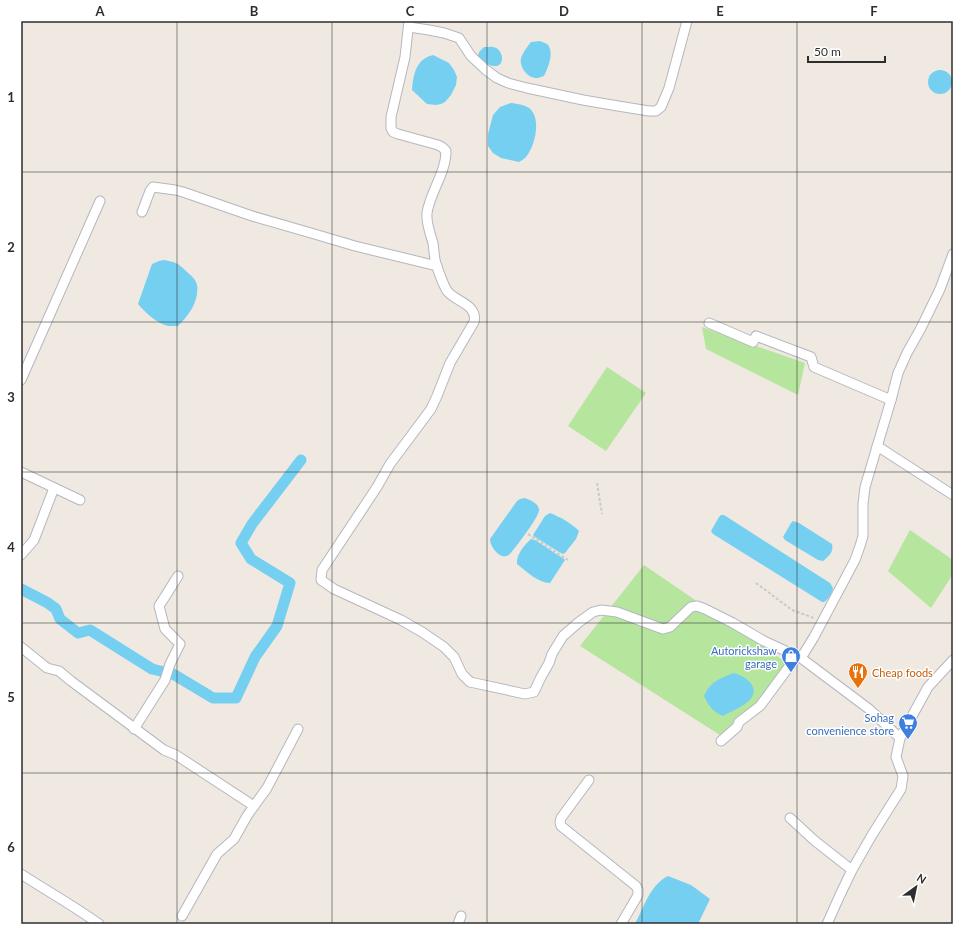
<svg xmlns="http://www.w3.org/2000/svg" width="974" height="945" font-family="Lato,sans-serif">
<rect width="100%" height="100%" fill="#efe9e1"/>
<!-- green -->
<g fill="#b6e59e">
<polygon points="702,327 805,363 798,395 706,349"/>
<polygon points="607,367 646,393 606,451 568,426"/>
<polygon points="910,530 953,560 953,574 931,608 888,571"/>
<polygon points="644,565 787,663 760,702 720,735 580,646"/>
</g>
<!-- water -->
<g fill="#75cff0">
<path d="M540,41C542,42 545,43 547,44C555,52 548,68 544,76C543,76 539,78 538,78C528,79 519,67 521,58C523,52 527,47 531,42Z"/>
<path d="M484,47C488,47 493,46 496,48C504,52 505,67 494,66C488,66 482,60 478,56L479,52Z"/>
<path d="M433,55L449,63L454,70L457,77L456,85L451,95L445,102L441,104L436,105L427,104L412,90C413,75 416,59 433,55Z"/>
<circle cx="940" cy="82" r="12"/>
<path d="M511,103C517,104 523,104 529,108C542,118 535,146 526,157C524,159 521,161 519,162L501,158L493,153L488,146V134L493,115L500,107Z"/>
<path d="M164,260C175,262 178,263 186,271C190,275 196,279 197,285C198,288 197,292 197,294C195,307 187,317 178,326C175,326 171,326 168,326C156,323 146,313 138,304L152,264L159,261Z"/>
<path d="M525,498C530,500 538,503 539,509C541,515 515,548 510,554C501,562 490,547 490,539L517,501L520,499Z"/>
<path d="M550,513C560,517 571,523 579,531L576,539L565,553L563,554L559,552L535,537L533,535L545,516Z"/>
<path d="M721,515H724L830,583L833,588C832,593 829,599 824,602H822L713,534L711,531L719,517Z"/>
<path d="M793,521L799,523L832,544C834,552 829,556 823,561L818,560L785,540L783,537L791,523Z"/>
<path d="M531,539L535,540L564,559L565,560L550,583C538,583 526,571 517,564C516,555 524,545 531,539Z"/>
<path d="M734,673C741,675 748,679 752,685C761,701 733,710 723,716C713,712 708,705 704,696C711,681 719,679 734,673Z"/>
<path d="M668,876L691,885L710,899L698,924H635C644,907 650,885 668,876Z"/>
</g>
<g fill="none" stroke-linecap="round" stroke-linejoin="round">
<!-- canal -->
<polyline stroke="#75cff0" stroke-width="11" points="21,589 48,603 56,609 60,619 78,633 90,630 152,669 173,674 213,698 236,698 255,657 277,626 290,583 251,559 241,543 252,524 301,460"/>
<defs>
<g id="minor">
<path d="M409,21L405,57L391,117V128L393,132L398,134L438,145L442,147L446,151C446,173 430,192 427,213C426,223 430,233 433,243C434,250 434,257 436,264C438,270 445,289 448,292C457,302 478,305 474,322L450,363L437,396L431,409L390,464L377,487L322,570L321,580L334,589L401,620L422,632L444,647L454,657L462,674L470,682L525,694L534,692L541,677L549,663L552,654L563,636L579,622L593,612L601,610L617,612L663,629L670,627L691,607L697,606L705,609L733,623L764,641L801,658L869,709L900,738L896,757L903,776L901,789L872,835L852,870L840,895L827,924"/>
<polyline points="409,27 429,30 444,33 459,38 471,56 486,70 497,78 508,83 527,88 583,100 618,106 649,111 656,111 661,107 669,88 687,21"/>
<polyline points="142,212 150,191 153,187 175,190 183,192 252,216 311,233 355,246 437,266"/>
<polyline points="709,323 753,342 756,336 811,357 814,367 891,400"/>
<polyline points="21,380 100,201"/>
<polyline points="877,446 953,495"/>
<polyline points="21,472 80,500"/>
<polyline points="21,555 34,540 54,488"/>
<polyline points="21,647 47,668 59,671 71,681 164,750 176,755 254,806 247,816 234,839 217,854 182,916"/>
<polyline points="801,658 814,637 855,560 860,546 863,536 863,504 865,487 891,400 898,373 907,353 921,328 940,289 953,254"/>
<polyline points="134,729 165,680 170,664 180,644 165,629 159,606 178,576"/>
<polyline points="900,738 928,687 953,660"/>
<polyline points="721,741 737,727 739,722 760,706 797,656"/>
<polyline points="589,780 561,818 560,822 561,826 636,886 638,890 638,895 621,924"/>
<polyline points="254,806 267,788 298,729"/>
<polyline points="790,818 815,841 852,870"/>
<path d="M21,874C47,891 74,906 99,924"/>
<polyline points="458,924 461,916"/>
</g>
</defs>
<!-- minor casing -->
<use href="#minor" stroke="#b4b7c1" stroke-width="11"/>
<!-- path -->
<g stroke="#c9c9c9" stroke-width="2" stroke-dasharray="3 2" stroke-linecap="butt">
<polyline points="597,483 602,514"/>
<polyline points="528,534 568,560"/>
<polyline points="756,583 792,610 814,618"/>
</g>
<!-- minor -->
<use href="#minor" stroke="#fff" stroke-width="9"/>
</g>
<!-- grid -->
<path fill="none" stroke="#2e2e2e" stroke-width="1" stroke-opacity="0.55" d="M177,21V924M332,21V924M487,21V924M642,21V924M797,21V924M21,172H953M21,322H953M21,472H953M21,623H953M21,773H953"/>
<!-- icons -->
<defs>
<symbol id="shop-pin" viewBox="-11 -11 22 30"><path d="M0 17L-7.5 6A9.5 9.5 0 1 1 7.5 6Z" fill="#3f7fe0" stroke="#fff"/><path d="M-5-2.5h2.3a2.7 3.5 0 0 1 5.4 0H5L5.5 6h-11ZM-1.5-2.5h3a1.5 2.3 0 0 0-3 0Z" fill="#fff"/></symbol>
<symbol id="restaurant-pin" viewBox="-11 -11 22 30"><path d="M0 17L-7.5 6A9.5 9.5 0 1 1 7.5 6Z" fill="#e8710a" stroke="#fff"/><path d="M-5-6h1v4h1v-4h1v4h1v-4h1v5L-1.5 .5V6h-2V.5L-5-1ZM5-6V6H3V1.5H1.5Q1.5-4 5-6Z" fill="#fff"/></symbol>
<symbol id="supermarket-pin" viewBox="-11 -11 22 30"><path d="M0 17L-7.5 6A9.5 9.5 0 1 1 7.5 6Z" fill="#3f7fe0" stroke="#fff"/><path d="M-6-5.5h2.5l.6 2H6L4.5 2H-2.5L-4.4-4H-6ZM-1.5 3.2a1.3 1.3 0 1 0 .1 0ZM3 3.2a1.3 1.3 0 1 0 .1 0Z" fill="#fff"/></symbol>
</defs>
<g fill-rule="evenodd">
<use href="#shop-pin" x="780" y="645" width="22" height="30"/>
<use href="#restaurant-pin" x="847" y="661" width="22" height="30"/>
<use href="#supermarket-pin" x="897" y="712" width="22" height="30"/>
</g>
<g text-anchor="middle" dominant-baseline="central" stroke-width="3" stroke-linejoin="round" paint-order="stroke">
<!-- shop labels -->
<g font-size="11" fill="#366cbe" stroke="#fff" text-anchor="end">
<text x="777" y="650">Autorickshaw<tspan x="777" dy="13">garage</tspan></text>
<text x="894" y="717">Sohag<tspan x="894" dy="13">convenience store</tspan></text>
</g>
<!-- food labels -->
<g font-size="11" fill="#c56008" stroke="#fff" text-anchor="start">
<text x="872" y="672">Cheap foods</text>
</g>
</g>
<!-- border -->
<rect width="974" height="945" fill="none" stroke="#ffffff" stroke-width="44"/>
<!-- north arrow -->
<g transform="translate(916 887) rotate(33)" stroke="#ffffff" stroke-width="3" paint-order="stroke">
<path d="M0-3L7 15L0 10L-7 15Z" fill="#2e2e2e"/>
<text y="-6" font-size="11" font-weight="bold" text-anchor="middle" fill="#2e2e2e">N</text>
</g>
<!-- scale -->
<path d="M808 56v6h77v-6" fill="none" stroke="#2e2e2e" stroke-width="2"/>
<text x="814" y="56" font-size="12" fill="#2e2e2e" stroke="#ffffff" stroke-width="3" paint-order="stroke">50 m</text>
<rect x="22" y="22" width="930" height="901" fill="none" stroke="#2e2e2e" stroke-width="1.5"/>
<g font-size="13" text-anchor="middle" font-weight="bold" fill="#2e2e2e">
<text x="100" y="16">A</text>
<text x="254" y="16">B</text>
<text x="410" y="16">C</text>
<text x="564" y="16">D</text>
<text x="720" y="16">E</text>
<text x="874" y="16">F</text>
<text x="11" y="102">1</text>
<text x="11" y="252">2</text>
<text x="11" y="402">3</text>
<text x="11" y="552">4</text>
<text x="11" y="702">5</text>
<text x="11" y="852">6</text>
</g>
</svg>
